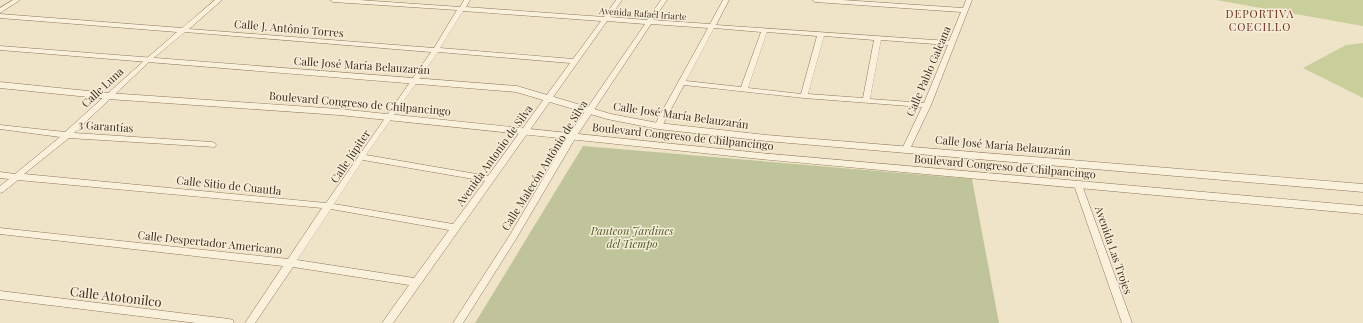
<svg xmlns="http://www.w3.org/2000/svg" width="1363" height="323" font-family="'Playfair Display',serif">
<rect width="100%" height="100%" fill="#f0e4c8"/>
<!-- green -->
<g fill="#c9cf9b">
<polygon points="1216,0 1363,0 1363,26"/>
<polygon points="1363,43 1363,98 1303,68 1346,45"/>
</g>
<!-- cemetery -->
<polygon fill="#bfc49a" points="583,146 972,179 999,323 475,323"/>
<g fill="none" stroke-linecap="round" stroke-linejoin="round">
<defs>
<g id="minor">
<polygon points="13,0 20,0 0,13 0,8"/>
<path d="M215,0H222L189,29L434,48L457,10L333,2L330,0H359L460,7L464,0H470L466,7L604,17L616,0H622L610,17L647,20L661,0H667L653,20L710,24L723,0H729L716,25L949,41L961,12L815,2L812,0H842L963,8L966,0H972L931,105L910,149L906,152L902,149L922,107L804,98L684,85L661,128H655L654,126L708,28L651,24L576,137L516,239L463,323H453L510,235L568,136L645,24L607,21L393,323H382L409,285L293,267L255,323H245L283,266L0,234V228L288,259L322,208L18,180L3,192L0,193V186L9,179L0,178V172L15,174L60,137L0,129V125L65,132L146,59L177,32L0,18V14L182,28ZM463,11L601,21L573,59L440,48ZM714,28L761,32L741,87L686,81ZM185,32L431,52L326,203L24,174L69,138L215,147L216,145L215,143L212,142L74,133L150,61ZM767,32L817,36L801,94L748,88ZM824,36L874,40L863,98L808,94ZM881,40L948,45L924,103L870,99ZM438,52L570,63L488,176L366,155ZM363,160L485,181L453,224L334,204ZM331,209L449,230L414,278L297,260Z"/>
<polygon points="1078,182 1082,185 1132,323 1122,323 1074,185"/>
<polygon points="0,291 229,319 233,320 234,323 196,323 0,299"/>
</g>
<g id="tertiary">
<polygon points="0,46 517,86 611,114 658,123 766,135 1363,184 1363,192 766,141 658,129 607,119 516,92 0,50"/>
<polygon points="0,82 108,93 339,109 760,153 1363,206 1363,214 760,159 339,115 108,99 0,88"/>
</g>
</defs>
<!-- minor casing -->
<use href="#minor" stroke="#8d765c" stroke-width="1"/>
<!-- tertiary casing -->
<use href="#tertiary" stroke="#8d765c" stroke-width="1"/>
<!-- minor -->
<use href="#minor" fill="#faf1dc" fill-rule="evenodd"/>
<!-- tertiary -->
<use href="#tertiary" fill="#faf1dc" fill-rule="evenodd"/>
</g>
<g text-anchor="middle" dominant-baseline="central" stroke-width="3" stroke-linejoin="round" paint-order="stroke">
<!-- far-street labels -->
<g font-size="9" fill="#3d2e20" stroke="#f7eed8">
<text transform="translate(643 13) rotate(4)">Avenida Rafaél Iriarte</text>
</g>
<!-- far-quarter labels -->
<g font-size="11" letter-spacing="1" fill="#6b2e1e" stroke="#f7eed8">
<text x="1260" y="13">DEPORTIVA<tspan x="1260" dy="13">COECILLO</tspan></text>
</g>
<!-- street labels -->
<g font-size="11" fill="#3d2e20" stroke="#f7eed8">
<text transform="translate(289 28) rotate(5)">Calle J. Antônio Torres</text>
<text transform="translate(362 65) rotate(4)">Calle José María Belauzarán</text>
<text transform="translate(928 71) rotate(-67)">Calle Pablo Galeana</text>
<text transform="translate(102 87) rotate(-43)">Calle Luna</text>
<text transform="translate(360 103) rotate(5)">Boulevard Congreso de Chilpancingo</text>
<text transform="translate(681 115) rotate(8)">Calle José María Belauzarán</text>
<text transform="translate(106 126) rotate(4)">3 Garantías</text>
<text transform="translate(683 136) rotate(6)">Boulevard Congreso de Chilpancingo</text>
<text transform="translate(1003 145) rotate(5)">Calle José María Belauzarán</text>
<text transform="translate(494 155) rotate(-54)">Avenida Antonio de Silva</text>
<text transform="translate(350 156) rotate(-56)">Calle Júpiter</text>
<text transform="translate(544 165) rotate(-58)">Calle Malecón Antônio de Silva</text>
<text transform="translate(1005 166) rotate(5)">Boulevard Congreso de Chilpancingo</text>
<text transform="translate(229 185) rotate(6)">Calle Sitio de Cuautla</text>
<text transform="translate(210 242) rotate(6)">Calle Despertador Americano</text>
<text transform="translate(1114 250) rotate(71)">Avenida Las Trojes</text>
</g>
<!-- park labels -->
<g font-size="11" font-style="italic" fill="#4d5a26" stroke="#f7eed8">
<text x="632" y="230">Panteon Jardines<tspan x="632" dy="13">del Tiempo</tspan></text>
</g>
<!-- near-street labels -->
<g font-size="13" fill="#3d2e20" stroke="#f7eed8">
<text transform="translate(116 296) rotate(7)">Calle Atotonilco</text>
</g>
</g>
</svg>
